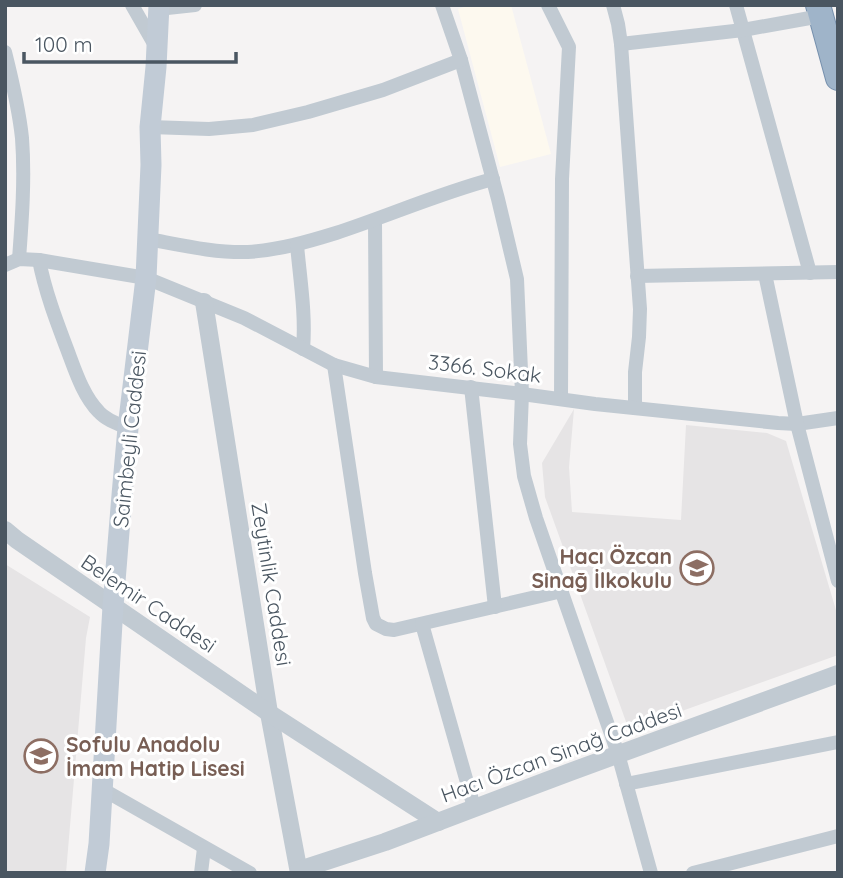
<svg xmlns="http://www.w3.org/2000/svg" width="843" height="878" font-family="Quicksand,sans-serif">
<rect width="100%" height="100%" fill="#f5f3f3"/>
<!-- commercial -->
<polygon fill="#fdf9ef" points="470,5 511,5 551,154 500,167 458,9"/>
<!-- education -->
<g fill="#e6e4e5">
<polygon points="574,409 569,467 572,512 681,520 686,425 767,433 786,441 838,617 838,655 629,730 545,497 542,463"/>
<polygon points="5,564 90,617 86,638 66,873 5,873"/>
</g>
<g fill="none" stroke-linecap="round" stroke-linejoin="round">
<defs>
<polyline id="trunk" points="818,5 838,78"/>
</defs>
<!-- trunk casing -->
<use href="#trunk" stroke="#7690ad" stroke-width="26"/>
<!-- minor -->
<g stroke="#c1cad2" stroke-width="14">
<polyline points="132,5 156,47"/>
<polyline points="442,5 461,60 498,199 517,279 522,394 520,444 524,476 536,518 618,754 651,873"/>
<polyline points="548,5 569,47 562,179 561,399"/>
<polyline points="613,5 618,24 621,44 640,309 639,337 635,372 635,408"/>
<polyline points="736,5 810,273"/>
<polyline points="158,9 195,5"/>
<polyline points="621,44 743,30 821,16"/>
<path d="M5,52C12,80 19,109 22,138C25,178 22,219 19,259"/>
<polyline points="150,127 209,129 253,125 308,112 383,90 461,60"/>
<polyline points="375,221 376,377"/>
<path d="M148,239C181,245 214,253 248,252C279,250 307,242 336,233C388,216 440,193 493,179"/>
<path d="M297,245C300,279 306,315 303,349"/>
<path d="M39,260C45,291 56,320 67,349C75,370 83,396 99,412C106,420 118,424 128,428"/>
<polyline points="5,265 19,259 39,260 146,278 244,318 334,365 376,377 522,394 595,404 778,423 797,424 838,418"/>
<polyline points="765,274 797,424 838,581"/>
<polyline points="637,276 838,272"/>
<polyline points="334,365 365,573 373,618 376,624 386,629 394,630 562,591"/>
<polyline points="471,387 495,607"/>
<polyline points="422,624 474,807"/>
<polyline points="626,784 838,742"/>
<polyline points="102,789 250,873"/>
<polyline points="201,873 204,848"/>
<polyline points="693,873 838,836"/>
</g>
<!-- tertiary -->
<g stroke="#c1cad2" stroke-width="18">
<polyline points="204,302 269,713 299,873"/>
<polyline points="5,530 17,540 269,713 438,822"/>
<polyline points="299,870 385,842 570,772 838,674"/>
</g>
<!-- secondary -->
<polyline stroke="#c1cbd6" stroke-width="21" points="95,873 99,844 113,606 122,495 128,428 146,278 151,165 150,127 156,67 159,5"/>
<!-- trunk -->
<use href="#trunk" stroke="#9fb4c9" stroke-width="24"/>
</g>
<!-- icons -->
<defs>
<symbol id="school-ring" viewBox="-11 -11 22 22"><circle r="9.5" fill="#fff" stroke="#8d6e63" stroke-width="1.5"/><path d="M0-5L7-2L0 1L-7-2ZM-4 1L0 2.5L4 1V4Q0 6-4 4Z" fill="#8d6e63"/></symbol>
</defs>
<g fill-rule="evenodd">
<use href="#school-ring" x="678" y="549" width="38" height="38"/>
<use href="#school-ring" x="22" y="737" width="38" height="38"/>
</g>
<g text-anchor="middle" dominant-baseline="central" stroke-width="6" stroke-linejoin="round" paint-order="stroke">
<!-- street labels -->
<g font-size="21" fill="#4a5661" stroke="#fff">
<text transform="translate(485 368) rotate(7)">3366. Sokak</text>
<text transform="translate(129 439) rotate(-84)">Saimbeyli Caddesi</text>
<text transform="translate(272 584) rotate(81)">Zeytinlik Caddesi</text>
<text transform="translate(149 603) rotate(34)">Belemir Caddesi</text>
<text transform="translate(561 752) rotate(-20)">Hacı Özcan Sinağ Caddesi</text>
</g>
<!-- education labels -->
<g font-size="21" font-weight="bold" fill="#785e54" stroke="#fff" text-anchor="end">
<text x="672" y="556">Hacı Özcan<tspan x="672" dy="24">Sinağ İlkokulu</tspan></text>
<text x="66" y="744" text-anchor="start">Sofulu Anadolu<tspan x="66" dy="24">İmam Hatip Lisesi</tspan></text>
</g>
</g>
<!-- border -->
<rect width="843" height="878" fill="none" stroke="#4a5661" stroke-width="14"/>
<!-- scale -->
<path d="M24 52v10h212v-10" fill="none" stroke="#4a5661" stroke-width="3.5"/>
<text x="35" y="52" font-size="21" fill="#4a5661" stroke="#ffffff" stroke-width="5" paint-order="stroke">100 m</text>
</svg>
